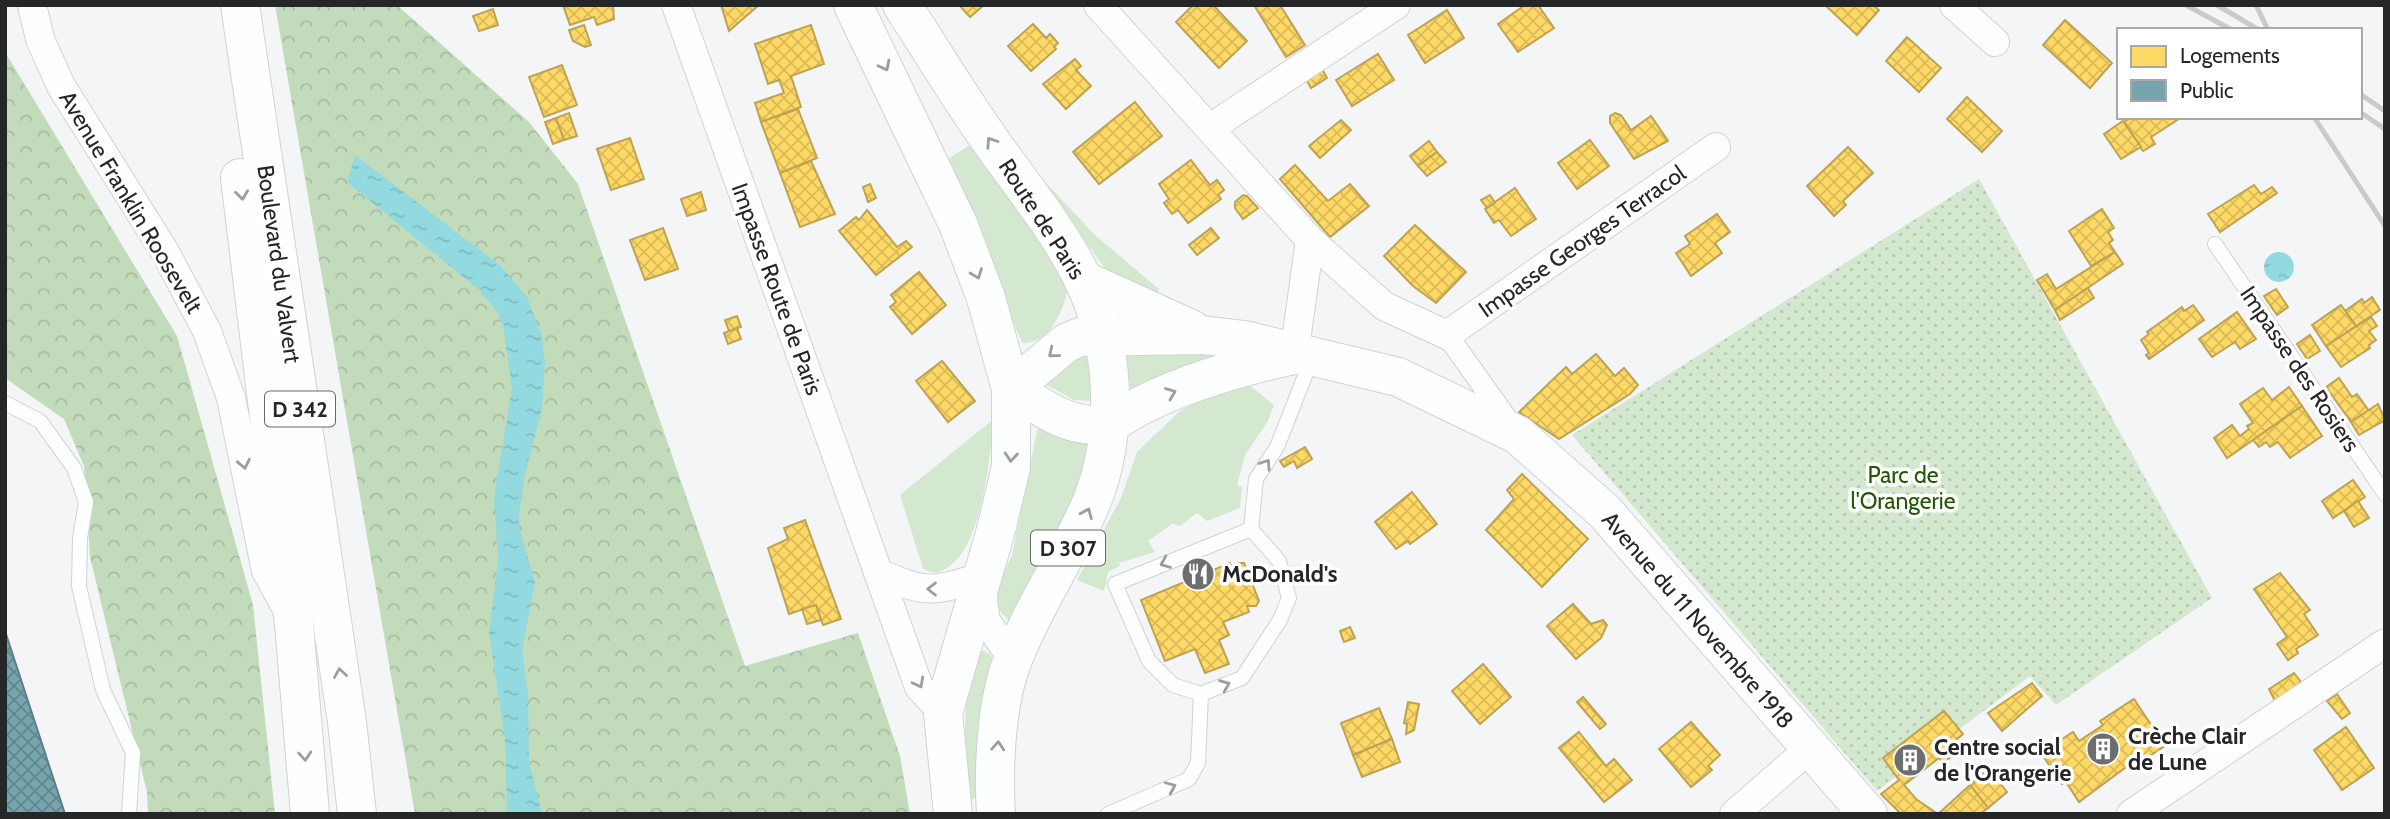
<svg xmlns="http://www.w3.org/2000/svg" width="2390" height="819" font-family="Cabin,sans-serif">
<defs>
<pattern id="forest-crowns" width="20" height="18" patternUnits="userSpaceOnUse" patternTransform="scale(1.75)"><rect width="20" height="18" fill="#c2dbbb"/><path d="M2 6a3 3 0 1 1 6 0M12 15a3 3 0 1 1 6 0" fill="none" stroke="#a7bca1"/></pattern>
<pattern id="park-dots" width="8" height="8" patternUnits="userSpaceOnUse" patternTransform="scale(1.75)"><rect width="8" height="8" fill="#d4e8cf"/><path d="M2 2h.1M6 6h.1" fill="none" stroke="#b6c7b2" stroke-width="1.8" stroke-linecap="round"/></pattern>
<pattern id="water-ripples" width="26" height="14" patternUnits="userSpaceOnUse" patternTransform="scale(1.75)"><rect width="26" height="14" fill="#92dadf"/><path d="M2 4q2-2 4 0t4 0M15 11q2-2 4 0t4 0" fill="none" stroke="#7ebbbf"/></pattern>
<pattern id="homes-cross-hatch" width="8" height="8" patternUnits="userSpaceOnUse" patternTransform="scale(1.75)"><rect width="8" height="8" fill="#ffd966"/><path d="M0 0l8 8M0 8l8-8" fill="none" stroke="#daba58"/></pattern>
<pattern id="public-cross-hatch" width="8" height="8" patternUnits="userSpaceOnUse" patternTransform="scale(1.75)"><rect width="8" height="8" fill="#76a5af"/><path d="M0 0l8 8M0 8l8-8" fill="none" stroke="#61868e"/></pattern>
</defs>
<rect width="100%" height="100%" fill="#f3f5f7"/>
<!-- grass -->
<g fill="#d4e8cf">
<path d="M970,145H974L1069,286C1062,311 1052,343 1022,343L946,160Z"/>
<polygon points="1028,164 1096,236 1159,289 1157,297 1110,275"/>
<polygon points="1126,351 1231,351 1131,395"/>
<polygon points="1080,353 1089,354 1094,401 1074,400 1047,385 1051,378"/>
<polygon points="1248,384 1274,405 1268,421 1245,455 1237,485 1242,487 1240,508 1207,521 1197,513 1180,526 1172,524 1148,541 1155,552 1119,563 1120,566 1108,572 1104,591 1077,580 1121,498 1137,452 1179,412 1205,397"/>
<path d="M995,418C989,457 983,552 943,570C936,574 929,573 923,568L900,495Z"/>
<polygon points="1040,427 1089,440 1083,480 1010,622 995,606 990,605 1012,555 1037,430"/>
<path d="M982,650L991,655L993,663L979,798L970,800C965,745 960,706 977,653Z"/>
</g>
<!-- forest -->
<g fill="url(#forest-crowns)">
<polygon points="275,5 397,5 529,122 578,184 745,666 858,633 900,756 910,814 415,814"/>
<polygon points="5,52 177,336 253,605 275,814 148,814 147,792 90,557 84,466 64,419 5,378"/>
</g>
<!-- park -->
<polygon fill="url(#park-dots)" points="1979,179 2212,598 2056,705 2030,676 1877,791 1572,435"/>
<!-- water -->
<g fill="url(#water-ripples)">
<polygon points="355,155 501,266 527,297 542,336 545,363 542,408 524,479 519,515 520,530 535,582 522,651 528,693 529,762 542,814 507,814 505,739 489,632 498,560 494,497 512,389 503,325 497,311 479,290 347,182"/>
<circle cx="2279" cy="267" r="15"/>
</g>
<!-- homes -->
<g fill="url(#homes-cross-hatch)" stroke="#bea353" stroke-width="2">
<polygon points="563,5 613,5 614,19 597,25 594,17 570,25"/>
<polygon points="721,5 759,5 729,31"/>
<polygon points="959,5 984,5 970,17"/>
<polygon points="1193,5 1213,5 1247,41 1219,68 1176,22"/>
<polygon points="1254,5 1280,5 1305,45 1286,57"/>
<polygon points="1538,5 1554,28 1518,52 1498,24 1525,5"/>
<polygon points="1825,5 1873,5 1879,10 1857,35"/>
<polygon points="493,9 498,25 479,31 473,16"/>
<polygon points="1447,10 1464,38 1425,63 1408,35"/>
<polygon points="2065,20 2112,63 2090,88 2043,45"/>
<polygon points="1033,24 1046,38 1050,34 1058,43 1054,47 1056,49 1031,71 1008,46"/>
<polygon points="584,25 591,45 585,47 573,41 569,30"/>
<polygon points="811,25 824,64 791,76 801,107 761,122 755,103 784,93 779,80 768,84 755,44"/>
<polygon points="1907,37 1941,68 1919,92 1886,61"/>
<polygon points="1378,54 1394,80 1352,106 1336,80"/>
<polygon points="1075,59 1081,66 1076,70 1091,86 1066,109 1043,84"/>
<polygon points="562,65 577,105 544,117 529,77"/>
<polygon points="1321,67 1327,78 1311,88 1305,77"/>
<polygon points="1967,97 2002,131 1982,152 1947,119"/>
<polygon points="1135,102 1162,136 1099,184 1073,152"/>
<polygon points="798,109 817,158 780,173 761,122"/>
<polygon points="569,113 577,136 564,140 556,118"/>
<polygon points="1615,113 1621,115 1631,130 1651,116 1668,141 1634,159 1610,123 1610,116"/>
<polygon points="2131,117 2178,117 2179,119 2151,137 2155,144 2143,151 2124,122"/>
<polygon points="556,118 564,140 553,144 545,122"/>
<polygon points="1341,120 1351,130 1320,158 1309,146"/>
<polygon points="2123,121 2141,147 2121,159 2104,134"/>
<polygon points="630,138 644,179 611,190 597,149"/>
<polygon points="1590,140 1609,166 1577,189 1558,163"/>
<polygon points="1429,141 1437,152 1418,166 1410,156"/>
<polygon points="1848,147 1873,173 1843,201 1846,205 1834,216 1807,186"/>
<polygon points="1437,152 1446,162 1427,176 1418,166"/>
<polygon points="1191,160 1210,185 1217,180 1224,190 1218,195 1221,199 1188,223 1178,210 1172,214 1164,203 1169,199 1159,184"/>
<polygon points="811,161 835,214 800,227 780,173"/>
<polygon points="1295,165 1328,201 1350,184 1369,206 1330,237 1280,179"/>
<polygon points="870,184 876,198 868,202 863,187"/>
<polygon points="2254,185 2261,194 2272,187 2277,193 2220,232 2208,214"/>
<polygon points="1515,188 1536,219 1511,236 1499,220 1494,223 1485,209"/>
<polygon points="701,192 706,210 687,216 681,199"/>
<polygon points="1243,195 1247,196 1258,208 1243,219 1235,208 1235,202"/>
<polygon points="1490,195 1495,203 1487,208 1481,200"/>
<polygon points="2102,209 2114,228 2108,232 2113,240 2109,243 2115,252 2091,266 2069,231"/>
<polygon points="867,210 897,247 906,241 912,247 876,275 839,231 856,217 859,220"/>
<polygon points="1717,214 1730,232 1715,243 1722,253 1691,276 1676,253 1690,244 1685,236"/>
<polygon points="1415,225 1466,272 1436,303 1413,286 1384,256"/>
<polygon points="663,228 678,269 645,280 630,240"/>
<polygon points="1211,228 1219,238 1197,255 1189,245"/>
<polygon points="2115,252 2123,264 2055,310 2037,280 2047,274 2056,289"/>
<polygon points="919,272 946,305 912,334 890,307 896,302 891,295"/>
<polygon points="2088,288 2094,298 2060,320 2055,310"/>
<polygon points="2276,289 2288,307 2277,315 2264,296"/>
<polygon points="2372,297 2380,310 2356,326 2345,311 2362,299 2364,303"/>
<polygon points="2193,305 2204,320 2149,359 2146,355 2149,353 2141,340 2149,334 2147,332 2182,307 2184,311"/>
<polygon points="2341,305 2356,326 2326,346 2312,325"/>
<polygon points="2237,312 2256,339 2240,349 2235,342 2212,357 2199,339"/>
<polygon points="737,316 741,327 729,331 725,320"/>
<polygon points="2371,317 2377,326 2369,331 2376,340 2369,345 2370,348 2341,367 2326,346"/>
<polygon points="737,328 741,339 728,344 724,333"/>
<polygon points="2310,335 2320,351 2307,359 2297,344"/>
<polygon points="1596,354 1615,376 1624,368 1638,385 1630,394 1559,439 1519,412 1566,367 1572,374"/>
<polygon points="942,361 975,401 948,422 916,381"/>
<polygon points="2339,378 2352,397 2357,394 2369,411 2351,422 2326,387"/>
<polygon points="2289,387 2302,406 2227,458 2214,438 2232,425 2240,436 2249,429 2247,426 2253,423 2240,404 2263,388 2272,400"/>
<polygon points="2378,404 2385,420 2359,435 2351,422"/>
<polygon points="2302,406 2322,436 2290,458 2278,442 2270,447 2266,442 2259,447 2253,440"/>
<polygon points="1305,447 1312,459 1297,468 1294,461 1284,467 1280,461"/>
<polygon points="1522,474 1588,539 1542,587 1486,530 1514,499 1507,490"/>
<polygon points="2353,480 2365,497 2333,518 2322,501"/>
<polygon points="1412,492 1437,524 1410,544 1408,541 1396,549 1375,522"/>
<polygon points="2358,501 2369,518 2354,527 2344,511"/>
<polygon points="805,520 841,619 823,625 816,605 789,614 768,548 788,539 784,528"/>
<polygon points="1230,563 1232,568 1239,563 1244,563 1247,570 1251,569 1254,577 1250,578 1259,601 1256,606 1247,606 1249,612 1223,622 1229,635 1219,640 1229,664 1205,673 1195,649 1165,661 1141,600"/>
<polygon points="2280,573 2310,610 2304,614 2318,635 2296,649 2298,653 2288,660 2277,644 2287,637 2254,589"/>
<polygon points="1573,604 1591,624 1603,620 1607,625 1601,638 1576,659 1547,626"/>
<polygon points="816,605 821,620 807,624 802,609"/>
<polygon points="1350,627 1355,638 1344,642 1340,631"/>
<polygon points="1483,664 1511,697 1480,724 1452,691"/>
<polygon points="2294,673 2304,686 2277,705 2269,689"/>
<polygon points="2032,683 2042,696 2002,731 1988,713"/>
<polygon points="2337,694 2350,713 2342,719 2327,701"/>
<polygon points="1583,697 1606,724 1600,729 1577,702"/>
<polygon points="2134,699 2165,746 2131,768 2129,765 2079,802 2066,782 2062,784 2041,753 2073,732 2079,741 2103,725 2100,721"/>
<polygon points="1408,702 1419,704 1414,730 1406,734 1407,724 1404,723"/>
<polygon points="1379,708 1392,739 1353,755 1341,723"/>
<polygon points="1944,711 1963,734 1951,744 1957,752 1943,763 1939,758 1904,785 1916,799 1938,814 1901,814 1881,794 1899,780 1883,758"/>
<polygon points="1691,722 1720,755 1708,766 1712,770 1691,787 1659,749"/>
<polygon points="2346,727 2374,768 2342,790 2314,750"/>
<polygon points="1579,732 1606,766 1614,759 1632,780 1604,802 1559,748"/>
<polygon points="1392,739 1400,762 1362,777 1353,755"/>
<polygon points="1989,769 2007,792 1988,808 1970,785"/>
<polygon points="1970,785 1988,808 1980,814 1938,814"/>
</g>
<!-- public -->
<polygon fill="url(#public-cross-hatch)" stroke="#5e7f86" stroke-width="2" points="5,631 65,814 5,814"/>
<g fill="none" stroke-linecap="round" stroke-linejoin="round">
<defs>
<g id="service">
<polyline points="2215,244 2385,494"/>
<polyline points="5,403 40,421 74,468 86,502 80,538 79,586 103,690 133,753 129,814"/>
<polyline points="1251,529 1115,584 1149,661 1173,685 1201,694 1242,678 1280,620 1289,598 1279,561 1251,529 1256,479 1277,447 1312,358"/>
<polyline points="1108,814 1189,779 1198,763 1201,694"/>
</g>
<polyline id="pedestrian" points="1447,335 1511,425"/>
<g id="minor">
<polyline points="32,5 40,39 61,86 165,252 207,331 231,398 266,571 287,609"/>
<polyline points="676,5 919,687 943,713"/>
<polyline points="1098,5 1310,240 1384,306 1447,335 1716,147"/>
<polyline points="1954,5 1995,42"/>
<polyline points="1210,128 1396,5"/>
<polyline points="1294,355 1310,240"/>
<path d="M878,573C926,593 931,593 980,577L986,621L1013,659"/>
<polyline points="1734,814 1809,749"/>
<polyline points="2131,814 2385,643"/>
</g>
<g id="secondary">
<polyline points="1083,280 1191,329"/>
<path d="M1294,355C1243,366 1190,381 1142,405C1125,413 1113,426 1094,425C1063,425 1036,403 1011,389L1066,343L1080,337L1203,335L1244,340L1398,377L1518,435L1605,512L1868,814"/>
</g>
<g id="primary">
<polyline points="240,5 347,722 357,814"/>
<polyline points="853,5 958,224 986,298 1011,389 1011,467 996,530 943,713 953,814"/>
<path d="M902,5C932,51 960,98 992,143C1023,187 1059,230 1083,279C1119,354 1120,451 1081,525C1059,569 1032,611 1014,657C996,699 993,768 996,814"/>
<polyline points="240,178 294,624 310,814"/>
</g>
</defs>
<!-- service casing -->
<use href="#service" stroke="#d0d2d3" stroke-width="16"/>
<!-- pedestrian casing -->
<use href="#pedestrian" stroke="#d0d2d3" stroke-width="23"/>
<!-- minor casing -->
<use href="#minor" stroke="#d0d2d3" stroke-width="30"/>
<!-- secondary casing -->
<use href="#secondary" stroke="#d0d2d3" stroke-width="40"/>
<!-- primary casing -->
<use href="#primary" stroke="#d0d2d3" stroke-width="40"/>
<!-- service -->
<use href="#service" stroke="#fdfefe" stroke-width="14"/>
<!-- pedestrian -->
<use href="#pedestrian" stroke="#fdfefe" stroke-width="21"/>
<!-- minor -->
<use href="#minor" stroke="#fdfefe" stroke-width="28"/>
<!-- secondary -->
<use href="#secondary" stroke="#fdfefe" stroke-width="38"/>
<!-- primary -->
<use href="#primary" stroke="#fdfefe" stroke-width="38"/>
<!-- rail -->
<g stroke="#c9caca" stroke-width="5">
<polyline points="2186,5 2232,30"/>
<polyline points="2217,5 2259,30"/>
<polyline points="2256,5 2268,30"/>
<polyline points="2360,94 2385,111"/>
<polyline points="2360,112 2385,129"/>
<polyline points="2314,117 2385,226"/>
</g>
</g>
<!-- one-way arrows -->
<defs><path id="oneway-chevron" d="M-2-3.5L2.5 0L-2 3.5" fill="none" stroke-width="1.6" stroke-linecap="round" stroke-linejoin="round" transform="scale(1.75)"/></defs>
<g stroke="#9c9d9d">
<use href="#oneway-chevron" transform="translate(885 66) rotate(63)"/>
<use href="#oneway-chevron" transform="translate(991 142) rotate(-124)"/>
<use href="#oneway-chevron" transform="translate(242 195) rotate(83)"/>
<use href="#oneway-chevron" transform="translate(977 274) rotate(69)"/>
<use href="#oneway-chevron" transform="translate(1053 353) rotate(141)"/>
<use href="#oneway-chevron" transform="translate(1171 393) rotate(-21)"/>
<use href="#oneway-chevron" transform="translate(1011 457) rotate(95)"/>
<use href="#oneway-chevron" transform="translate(244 464) rotate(78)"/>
<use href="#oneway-chevron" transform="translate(1266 464) rotate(-56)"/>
<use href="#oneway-chevron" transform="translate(1087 513) rotate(-67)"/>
<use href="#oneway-chevron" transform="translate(1165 563) rotate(158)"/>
<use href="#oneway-chevron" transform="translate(932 589) rotate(180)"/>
<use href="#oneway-chevron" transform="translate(340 673) rotate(-99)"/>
<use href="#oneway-chevron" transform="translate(919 683) rotate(62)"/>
<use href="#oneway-chevron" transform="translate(1225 685) rotate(-22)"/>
<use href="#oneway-chevron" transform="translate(998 746) rotate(-86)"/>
<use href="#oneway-chevron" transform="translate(305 756) rotate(85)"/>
<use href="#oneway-chevron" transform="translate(1171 787) rotate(-23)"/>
</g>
<!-- icons -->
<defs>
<symbol id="restaurant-disc" viewBox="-11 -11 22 22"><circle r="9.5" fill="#6d6e70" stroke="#fff"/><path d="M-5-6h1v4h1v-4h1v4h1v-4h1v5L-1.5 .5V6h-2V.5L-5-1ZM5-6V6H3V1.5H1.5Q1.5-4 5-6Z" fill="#fff"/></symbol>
<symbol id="building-disc" viewBox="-11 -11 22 22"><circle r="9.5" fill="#6d6e70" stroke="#fff"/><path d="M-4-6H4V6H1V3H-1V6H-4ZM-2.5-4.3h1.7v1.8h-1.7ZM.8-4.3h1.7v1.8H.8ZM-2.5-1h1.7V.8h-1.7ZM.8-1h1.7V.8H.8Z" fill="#fff"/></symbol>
</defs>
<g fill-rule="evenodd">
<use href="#restaurant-disc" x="1179" y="555" width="38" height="38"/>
<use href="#building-disc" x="2084" y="730" width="38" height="38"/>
<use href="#building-disc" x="1891" y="741" width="38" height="38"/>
</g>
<g text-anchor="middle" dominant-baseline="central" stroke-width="7" stroke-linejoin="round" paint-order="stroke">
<!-- shield labels -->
<g fill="#fff" stroke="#666768" stroke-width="2">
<rect x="265" y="391.5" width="70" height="35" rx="5"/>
<rect x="1031" y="530.5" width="74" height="35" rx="5"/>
</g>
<g font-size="21" font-weight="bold" fill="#252627">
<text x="300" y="409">D 342</text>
<text x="1068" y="548">D 307</text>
</g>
<!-- street labels -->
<g font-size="23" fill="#252627" stroke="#fff">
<text transform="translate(131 202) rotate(59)">Avenue Franklin Roosevelt</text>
<text transform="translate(1042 219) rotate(57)">Route de Paris</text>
<text transform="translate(1582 241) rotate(-35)">Impasse Georges Terracol</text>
<text transform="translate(279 264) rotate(82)">Boulevard du Valvert</text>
<text transform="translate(777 289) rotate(70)">Impasse Route de Paris</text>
<text transform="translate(2300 369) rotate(56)">Impasse des Rosiers</text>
<text transform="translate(1698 620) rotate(49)">Avenue du 11 Novembre 1918</text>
</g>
<!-- park labels -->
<g font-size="23" fill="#215800" stroke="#fff">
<text x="1903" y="475">Parc de<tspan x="1903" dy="26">l'Orangerie</tspan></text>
</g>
<!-- poi labels -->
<g font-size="23" font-weight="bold" fill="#252627" stroke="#fff" text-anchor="start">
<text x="1222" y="574">McDonald's</text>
<text x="2128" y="736">Crèche Clair<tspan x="2128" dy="26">de Lune</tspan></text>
<text x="1934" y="747">Centre social<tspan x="1934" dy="26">de l'Orangerie</tspan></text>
</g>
</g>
<!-- border -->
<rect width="2390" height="819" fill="none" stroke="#252627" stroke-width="14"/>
<!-- legend -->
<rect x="2117" y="28" width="245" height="91" fill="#ffffff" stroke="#a8a8a9" stroke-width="2"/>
<rect x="2131" y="46" width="35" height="21" fill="#ffd966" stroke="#a8a8a9" stroke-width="2"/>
<text x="2180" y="63" font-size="21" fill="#252627">Logements</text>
<rect x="2131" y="80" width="35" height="21" fill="#76a5af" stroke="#a8a8a9" stroke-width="2"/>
<text x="2180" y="98" font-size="21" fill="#252627">Public</text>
</svg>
